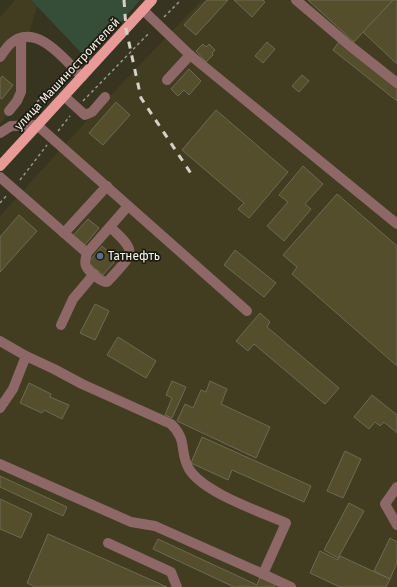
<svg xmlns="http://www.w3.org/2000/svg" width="397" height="587" font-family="'Fira Sans',sans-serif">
<rect width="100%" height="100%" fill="#37341f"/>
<!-- built -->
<g fill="#423d21">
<polygon points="15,0 31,0 37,6 27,41 27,91 0,124 0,17"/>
<polygon points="202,0 397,0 397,587 0,587 0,216 90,117"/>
</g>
<!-- green -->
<polygon fill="#364d38" points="31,0 140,0 88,60"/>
<!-- building -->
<g fill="#544e2c" stroke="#6e6a54">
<polygon points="207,0 228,0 196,35 184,25"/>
<polygon points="234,0 263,0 265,2 252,17"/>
<polygon points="308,0 393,0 354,42"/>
<polygon points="393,0 397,0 397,64 363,32"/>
<polygon points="267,42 275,49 263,63 255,56"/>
<polygon points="339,42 397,88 397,101 333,50"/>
<polygon points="203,44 206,47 209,44 215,50 212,53 213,55 206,62 196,51"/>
<polygon points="189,69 201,81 189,95 184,90 178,96 171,89"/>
<polygon points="302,75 309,81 299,92 292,86"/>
<polygon points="2,76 13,85 2,99 0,98 0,79"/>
<polygon points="116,102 130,115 103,145 89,133"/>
<polygon points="216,110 288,172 249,218 238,209 244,203 182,150"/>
<polygon points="303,166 323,184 305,204 311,209 284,241 267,226 288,202 279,195"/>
<polygon points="337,194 397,246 397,366 292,274 297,267 283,255"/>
<polygon points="19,215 37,231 0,272 0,237"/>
<polygon points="88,219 99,228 83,247 72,237"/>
<polygon points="102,246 117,259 103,275 88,263"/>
<polygon points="235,250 276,283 264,297 224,265"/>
<polygon points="95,304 109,311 95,340 80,333"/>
<polygon points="260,313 270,322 267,327 339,388 325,404 254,344 248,351 236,341"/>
<polygon points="118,337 156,361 146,378 107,355"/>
<polygon points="172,381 186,387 172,418 165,415 172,398 166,395"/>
<polygon points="210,381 227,389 221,404 270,427 256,458 177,421 185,404 193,408 201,390 206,392"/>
<polygon points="29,383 51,394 50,397 69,405 62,419 44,410 42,413 20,403"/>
<polygon points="372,395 397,415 397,433 384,422 380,426 375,422 369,429 354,417"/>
<polygon points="202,437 311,486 304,502 232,470 228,480 191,463"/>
<polygon points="345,451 361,459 343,498 327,491"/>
<polygon points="0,476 67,507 63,516 0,487"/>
<polygon points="0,499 32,514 21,538 0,529"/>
<polygon points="349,503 364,511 338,558 324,550"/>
<polygon points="48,534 167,587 35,587 27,583"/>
<polygon points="390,538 397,542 397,563 390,579 374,571"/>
<polygon points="158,539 257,585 260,577 276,584 274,587 234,587 153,549"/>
<polygon points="320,551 338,560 340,556 390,579 386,587 340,587 310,573"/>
</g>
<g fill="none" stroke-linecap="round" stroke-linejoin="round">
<!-- path -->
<g stroke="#999686" stroke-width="1.5" stroke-dasharray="3 3" stroke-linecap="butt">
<polyline points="164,17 181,0"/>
<polyline points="83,101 150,32"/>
<polyline points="25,115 65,72"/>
<polyline points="58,131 70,116"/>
<polyline points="20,180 47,145"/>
<polyline points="0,203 7,195"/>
</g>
<!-- minor -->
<g stroke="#8e6867" stroke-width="10">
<polyline points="296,0 349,45 397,83"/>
<polyline points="143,10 190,55 397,224"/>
<path d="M0,57C3,53 6,48 10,44C36,21 65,60 82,77"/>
<polyline points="167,80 190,55"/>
<polyline points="64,96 85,115 92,112 105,97"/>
<polyline points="9,111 17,101 21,92 21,39"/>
<polyline points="0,133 11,126 37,125 247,311"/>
<polyline points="0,177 87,253 128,206"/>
<polyline points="64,233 107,186"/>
<path d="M87,253C86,257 84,263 86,266C89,272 101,282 107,282L109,280C133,253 139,253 110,227"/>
<polyline points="61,325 73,299 94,274"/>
<polyline points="0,341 26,356 13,389 0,408"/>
<path d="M0,464L131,522L155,526L263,574L286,523C259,511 204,493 189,469C179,452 188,440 171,424L82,384L54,369L26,356"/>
<polyline points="397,487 385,504 397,525"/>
<polyline points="108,543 171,572 177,587"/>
<polyline points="263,574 291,587"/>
</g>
<!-- major -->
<polyline stroke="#e89a99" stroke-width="10" points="0,166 152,0"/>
<!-- rail -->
<polyline stroke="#d4d2c4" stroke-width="3" stroke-dasharray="7 7" stroke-linecap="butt" points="124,0 126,29 141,98 194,178"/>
</g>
<!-- markers -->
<circle fill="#5c6f8a" stroke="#1d1b12" stroke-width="1.5" cx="100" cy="256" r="4"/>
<g text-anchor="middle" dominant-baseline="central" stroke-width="3.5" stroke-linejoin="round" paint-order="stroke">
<!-- street labels -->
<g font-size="12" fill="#f6f4e8" stroke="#1d1b12">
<text transform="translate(67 74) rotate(-47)">улица Машиностроителей</text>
</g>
<!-- poi labels -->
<g font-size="12" fill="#f6f4e8" stroke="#1d1b12" text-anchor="start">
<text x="108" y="256">Татнефть</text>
</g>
</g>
</svg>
